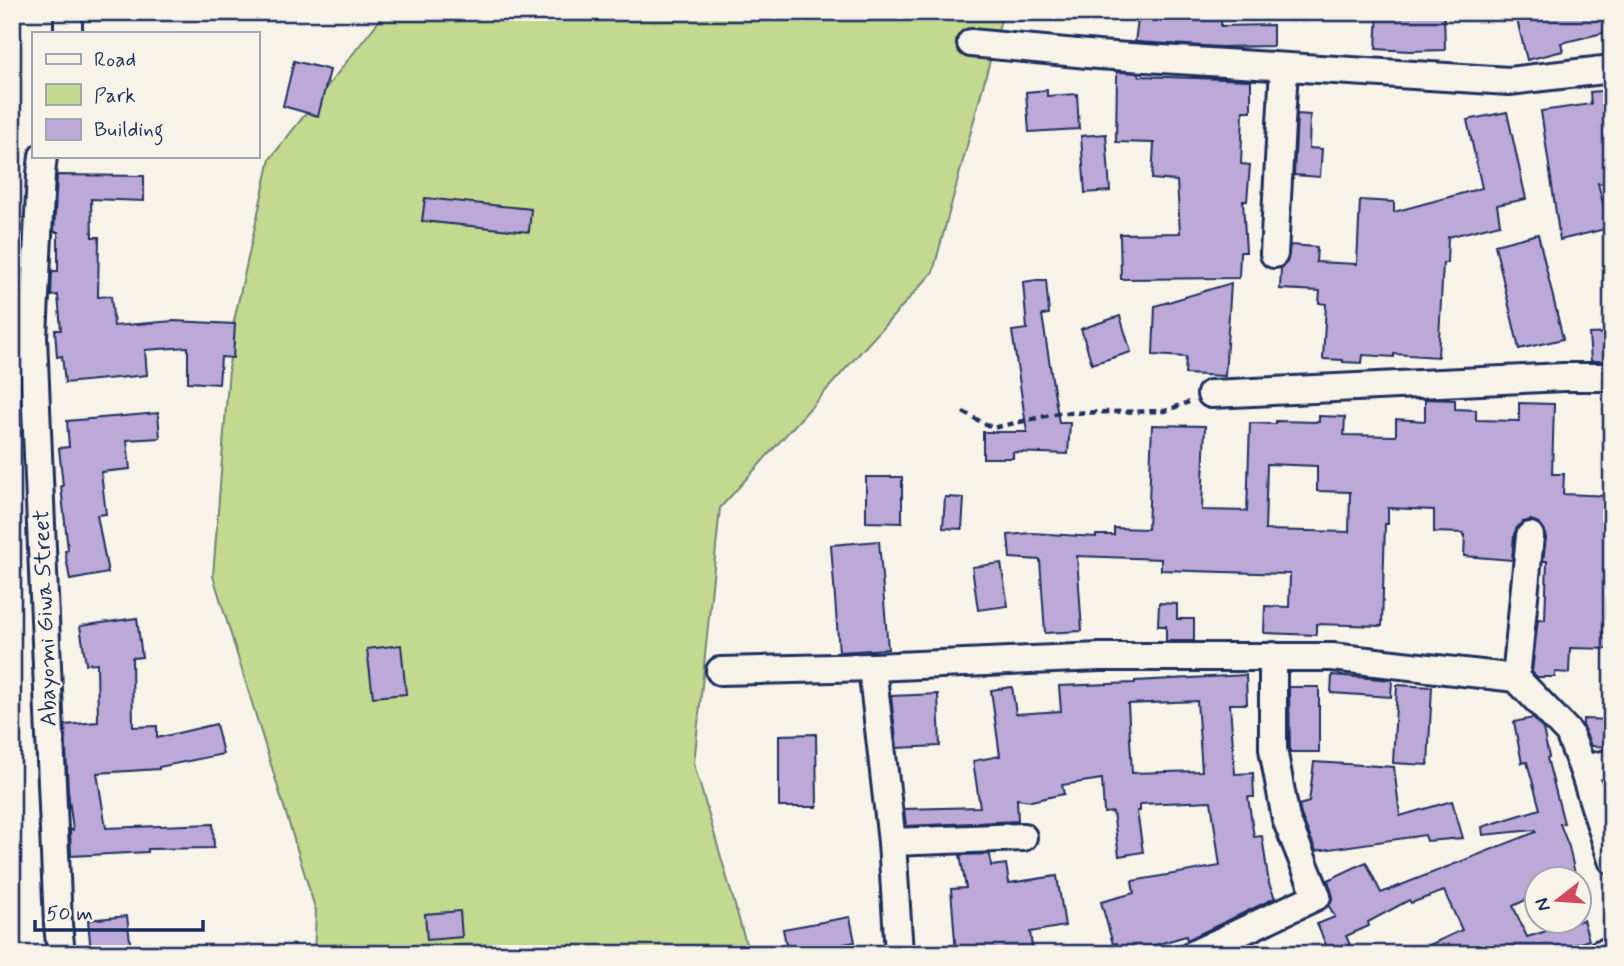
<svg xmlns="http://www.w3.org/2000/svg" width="1624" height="966" font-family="Mynerve,sans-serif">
<rect width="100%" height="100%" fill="#f7f3e8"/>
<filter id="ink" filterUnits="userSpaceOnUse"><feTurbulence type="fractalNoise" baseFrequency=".0143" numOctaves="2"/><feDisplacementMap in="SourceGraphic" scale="14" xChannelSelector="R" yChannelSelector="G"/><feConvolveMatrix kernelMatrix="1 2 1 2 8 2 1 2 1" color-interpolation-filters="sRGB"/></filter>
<g filter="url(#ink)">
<!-- green -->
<polygon fill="#c3d98f" stroke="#6f8476" stroke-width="2" points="386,12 1003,12 933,272 720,508 694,764 749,954 314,954 316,911 213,576 232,330 270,159"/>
<!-- building -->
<g fill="#bca9d8" stroke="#1b2f5e" stroke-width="2" fill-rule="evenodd">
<polygon points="1139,12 1222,12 1221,26 1273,25 1273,46 1221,47 1135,42"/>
<polygon points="1378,12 1414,14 1444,13 1445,50 1410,51 1376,49"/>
<polygon points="1515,12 1603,12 1607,32 1561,43 1563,51 1527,60"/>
<polygon points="294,61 330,70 318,116 283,106"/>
<polygon points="1117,72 1139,73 1139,76 1251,80 1251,111 1243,111 1241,164 1250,165 1247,201 1243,201 1246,252 1240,252 1239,278 1121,279 1120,234 1180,233 1177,181 1152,179 1154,143 1116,142"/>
<polygon points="1047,90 1047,96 1077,94 1079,129 1029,132 1026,92"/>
<polygon points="1611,90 1612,186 1598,183 1609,228 1560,240 1541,111 1591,104 1590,92"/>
<polygon points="1507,112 1526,199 1497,205 1500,224 1448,237 1447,263 1443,263 1438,357 1394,354 1394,357 1363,355 1362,363 1343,362 1343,360 1323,359 1326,304 1319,303 1320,291 1280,289 1281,268 1287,262 1290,245 1317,247 1316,262 1357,264 1360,200 1394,202 1394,212 1482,188 1467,120"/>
<polygon points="1297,114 1310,115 1309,148 1322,149 1320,177 1294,175"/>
<polygon points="1106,134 1110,191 1085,193 1081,136"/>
<polygon points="57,175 144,176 144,201 91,199 92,237 99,237 98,297 111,296 114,326 174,321 235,324 233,358 221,357 219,384 188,382 188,347 145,350 147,375 65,383 62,356 57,357 55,330 61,330 58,295 51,296 52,271 58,271 58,232 54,232"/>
<polygon points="425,198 531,209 529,232 422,221"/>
<polygon points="1538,234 1563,339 1519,349 1495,245"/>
<polygon points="1037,280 1046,280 1049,314 1042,315 1059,423 1070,423 1068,454 1013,452 1013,458 983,458 983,432 1027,432 1012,331 1027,329 1023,282"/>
<polygon points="1231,283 1225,376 1185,374 1186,357 1153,355 1155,306"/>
<polygon points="1120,316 1131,352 1092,364 1081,329"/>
<polygon points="1612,333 1612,361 1591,361 1589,334"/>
<path d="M1425,399L1455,400V409L1476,410V420L1519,421V403L1554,404L1552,474H1564L1563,494L1612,496V649L1570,648L1569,673L1555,672V677H1537L1532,672L1538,619L1545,620L1547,561H1543L1546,538L1544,529L1539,523L1531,520L1523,522L1518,526L1514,534L1512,560L1464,556L1465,535H1463V533L1434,532V510L1388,508V524H1385L1382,626L1316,624V635L1264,633L1265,606L1289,607L1290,574L1161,570V559L1077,556L1082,631L1045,633L1040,560L1010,558L1008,535L1032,533L1096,537V535H1114V528L1148,529L1152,425L1205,426L1202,510L1247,511L1250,423L1276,424V421L1319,422V416L1345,417L1344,435L1396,436V419L1425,421ZM1267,464L1317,466V491L1350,492L1349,532L1265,530Z"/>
<polygon points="158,413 160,438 127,440 130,469 101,472 106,514 97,515 108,573 70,580 65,551 68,550 61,486 63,486 59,448 69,447 67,421"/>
<polygon points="866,477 902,477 902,523 866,522"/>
<polygon points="945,497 964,498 962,529 943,528"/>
<polygon points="879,541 888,649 839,652 831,545"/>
<polygon points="1001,563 1008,606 978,610 972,567"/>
<polygon points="1159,603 1177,604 1177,619 1194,619 1194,641 1166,641 1166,626 1158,626"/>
<polygon points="137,618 142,657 132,658 133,727 157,726 157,738 216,724 223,754 159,767 159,769 97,773 106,828 213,824 214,848 148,849 148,852 71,856 70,830 73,830 68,791 65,725 98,722 97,663 86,664 80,626"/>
<polygon points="401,645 406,694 373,697 367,649"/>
<path d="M1246,675L1247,704H1230L1235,774L1253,773L1254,797H1248L1254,837L1262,836L1269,884L1275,898L1187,940L1186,936L1145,948L1147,954H1120L1117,943L1113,944L1101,902L1134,893L1132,881L1220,866L1211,801L1140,804V811H1137L1143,852L1119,856L1113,812L1104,813L1102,779L1062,785L1064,794L1031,801L1017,799L1018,821L906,826L904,809L980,807L973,761L1000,756L991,690L1012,687L1016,714L1061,711L1059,686L1135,683V681ZM1197,701L1202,771L1132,773L1128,704Z"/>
<polygon points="1332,675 1392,680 1391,697 1331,693"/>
<polygon points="1397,685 1432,687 1428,765 1393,763"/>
<polygon points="1289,687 1319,687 1319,752 1290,752"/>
<polygon points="938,694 940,746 897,748 891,696"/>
<polygon points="1533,718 1543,729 1549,757 1547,758 1564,823 1560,824 1569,847 1576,878 1536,878 1536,895 1513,906 1527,937 1583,920 1589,940 1547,954 1410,954 1462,930 1444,891 1411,903 1409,900 1368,922 1369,926 1346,936 1354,954 1330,954 1317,924 1335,917 1329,906 1333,897 1328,880 1366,862 1381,893 1536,832 1535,830 1483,835 1482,827 1540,809 1527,762 1522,763 1514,722"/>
<polygon points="1583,719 1612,720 1612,747 1591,746 1583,726"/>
<polygon points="816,734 817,807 779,807 779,735"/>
<polygon points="1314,762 1394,767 1400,816 1452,801 1463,838 1427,841 1425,835 1316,851 1301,815 1299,805 1309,802"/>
<polygon points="990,854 991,866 1006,864 1009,883 1057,876 1065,926 1030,932 1033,954 956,954 951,889 966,888 960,855"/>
<polygon points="460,911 462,937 427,940 425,914"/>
<polygon points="127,916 131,950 91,953 88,920"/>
<polygon points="850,917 855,942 788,954 783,929"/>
</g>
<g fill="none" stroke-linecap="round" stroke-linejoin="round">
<defs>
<g id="minor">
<polyline points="68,12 68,33"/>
<polyline points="971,43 1098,55 1509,81 1612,69"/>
<polyline points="43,156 41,174 33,337 58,924 61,954"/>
<polyline points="1274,254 1284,67"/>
<polyline points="1211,394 1564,377 1612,377"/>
<polyline points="720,671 873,667"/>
<polyline points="1516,678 1530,536"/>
<polyline points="1583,769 1612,763"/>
<polyline points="1023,837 892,842 873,676 873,667 1100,657 1332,657 1516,678 1569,733 1583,769 1612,860"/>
<polyline points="892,842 899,954"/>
<polyline points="1194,954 1317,896 1286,819 1273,749 1273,656"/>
<polyline points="1600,954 1612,951"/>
</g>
</defs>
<!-- minor casing -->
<use href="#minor" stroke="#1b2f5e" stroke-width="32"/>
<!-- path -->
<polyline stroke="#1b2f5e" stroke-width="4.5" stroke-dasharray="7 5" stroke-linecap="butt" points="963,412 993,428 1059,413 1165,411 1189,402"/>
<!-- minor -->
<use href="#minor" stroke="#f7f3e8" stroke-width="26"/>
</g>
</g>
<g text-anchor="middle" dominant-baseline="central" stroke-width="5" stroke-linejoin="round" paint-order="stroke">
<!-- street labels -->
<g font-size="23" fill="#1b2f5e" stroke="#f7f3e8">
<text transform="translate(46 618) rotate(-92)">Abayomi Giwa Street</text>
</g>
</g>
<!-- margin -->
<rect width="1624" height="966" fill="none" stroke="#f7f3e8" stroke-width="42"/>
<rect x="21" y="21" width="1582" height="924" fill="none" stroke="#1b2f5e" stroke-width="2.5" filter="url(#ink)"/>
<!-- legend -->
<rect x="32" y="32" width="228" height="126" fill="#f7f3e8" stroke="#9fa5b1" stroke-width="2"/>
<rect x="46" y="54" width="35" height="10" fill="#f7f3e8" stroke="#9fa5b1" stroke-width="2"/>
<text x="94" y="66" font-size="21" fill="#1b2f5e">Road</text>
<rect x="46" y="84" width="35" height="21" fill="#c3d98f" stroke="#9fa5b1" stroke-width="2"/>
<text x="94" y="102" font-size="21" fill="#1b2f5e">Park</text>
<rect x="46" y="119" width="35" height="21" fill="#bca9d8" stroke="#9fa5b1" stroke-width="2"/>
<text x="94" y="136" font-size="21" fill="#1b2f5e">Building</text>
<!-- north arrow -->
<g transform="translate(1558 900) rotate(253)"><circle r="33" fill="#f7f3e8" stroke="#9fa5b1" stroke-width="2"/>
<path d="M0-5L12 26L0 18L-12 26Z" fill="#d1495b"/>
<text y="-10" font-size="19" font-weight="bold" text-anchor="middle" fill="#1b2f5e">N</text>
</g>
<!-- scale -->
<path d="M35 920v10h168v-10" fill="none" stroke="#1b2f5e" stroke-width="3.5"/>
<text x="46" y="920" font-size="21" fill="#1b2f5e" stroke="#f7f3e8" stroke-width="5" paint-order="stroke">50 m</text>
</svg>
